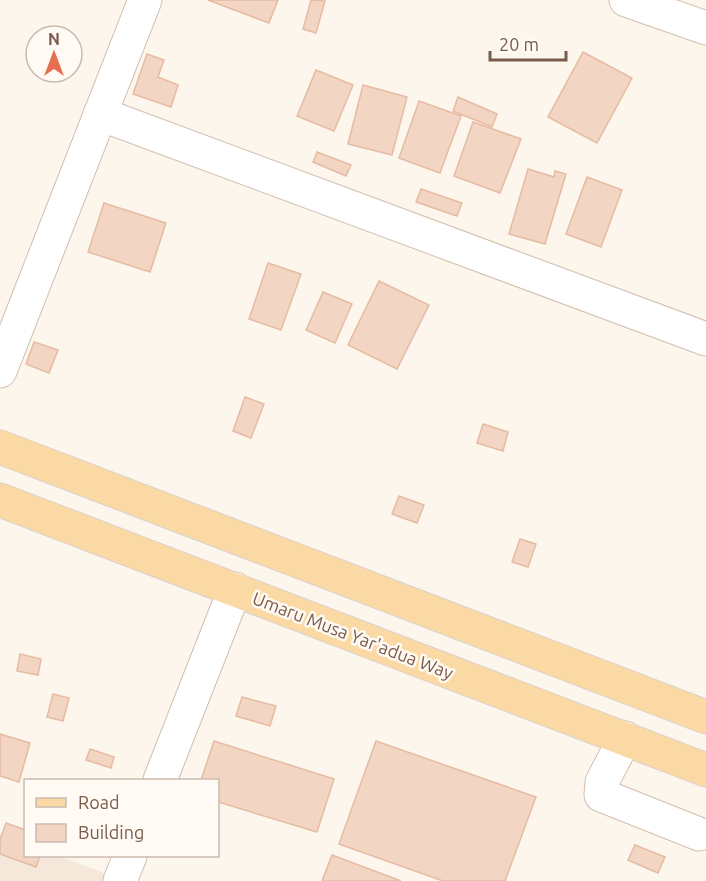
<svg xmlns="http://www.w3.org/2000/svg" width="706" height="881" font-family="Ubuntu,sans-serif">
<rect width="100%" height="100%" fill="#fdf6ec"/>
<!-- residential -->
<polygon fill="#f5e8da" points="0,833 25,843 26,856 59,856 125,881 0,881"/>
<!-- building -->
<g fill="#f3d5c3" stroke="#e6bba3" stroke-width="1.5">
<polygon points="208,0 278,0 269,23"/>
<polygon points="311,0 325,1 316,33 303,29"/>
<polygon points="583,52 632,78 597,143 548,117"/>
<polygon points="147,54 164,60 158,77 178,85 171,107 133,94"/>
<polygon points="316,70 353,85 334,131 297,116"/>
<polygon points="363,85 407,97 392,155 348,144"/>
<polygon points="458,97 497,114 492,127 453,111"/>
<polygon points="419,101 461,116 440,173 399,158"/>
<polygon points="473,122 521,139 500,193 454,176"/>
<polygon points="317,152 351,165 346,176 313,162"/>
<polygon points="528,169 554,177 555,171 566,174 545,244 509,234"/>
<polygon points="587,177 622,190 601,247 566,234"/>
<polygon points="421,189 462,203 457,216 416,202"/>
<polygon points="104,203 166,223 150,272 88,252"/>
<polygon points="268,263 301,274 281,330 249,319"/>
<polygon points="379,281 429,305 397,369 348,345"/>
<polygon points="323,292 352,304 335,343 306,330"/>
<polygon points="34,342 58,350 49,373 26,364"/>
<polygon points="245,397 264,404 251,438 233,431"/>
<polygon points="483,424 508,432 503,451 477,443"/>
<polygon points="399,496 424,505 417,523 392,514"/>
<polygon points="520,539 536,544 528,567 512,562"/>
<polygon points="20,654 41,659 38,675 17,671"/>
<polygon points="53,694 69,698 63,721 47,717"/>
<polygon points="242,697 276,706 270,726 236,716"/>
<polygon points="0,734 30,743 19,782 0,776"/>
<polygon points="214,741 334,779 317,832 218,802 218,780 201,780"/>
<polygon points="376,741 536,797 505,881 443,881 339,844"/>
<polygon points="90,749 114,757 111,768 86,760"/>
<polygon points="6,823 26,830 26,856 40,856 36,867 0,854 0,840"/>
<polygon points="635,845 665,857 658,873 628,860"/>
<polygon points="332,855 401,881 322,881"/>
</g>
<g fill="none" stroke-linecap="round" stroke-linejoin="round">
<defs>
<g id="minor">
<polyline points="626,0 706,28"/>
<polyline points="100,114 706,339"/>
<polyline points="0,371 145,0"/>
<polyline points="625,738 602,782 601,795 699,834"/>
<polyline points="160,780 235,589"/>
<polyline points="120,881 130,856"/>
</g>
<g id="major">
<polyline points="0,447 706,717"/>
<polyline points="0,500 706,770"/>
</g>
</defs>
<!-- minor casing -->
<use href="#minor" stroke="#d1beb0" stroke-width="35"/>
<!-- major casing -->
<use href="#major" stroke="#dad1cd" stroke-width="35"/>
<!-- minor -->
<use href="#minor" stroke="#fff" stroke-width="33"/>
<!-- major -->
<use href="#major" stroke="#fbd9a5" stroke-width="33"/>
</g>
<g text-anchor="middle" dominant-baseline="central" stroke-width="5" stroke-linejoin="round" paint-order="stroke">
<!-- street labels -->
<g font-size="18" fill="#7a5c4d" stroke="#fffaf3">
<text transform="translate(353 635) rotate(21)">Umaru Musa Yar'adua Way</text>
</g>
</g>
<!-- legend -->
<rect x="24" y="779" width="195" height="78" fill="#fffaf3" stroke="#cabbb1" stroke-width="1.5"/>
<rect x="36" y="798" width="30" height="9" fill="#fbd9a5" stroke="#cabbb1" stroke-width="1.5"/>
<text x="78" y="809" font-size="18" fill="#7a5c4d">Road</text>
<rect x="36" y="824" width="30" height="18" fill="#f3d5c3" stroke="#cabbb1" stroke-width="1.5"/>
<text x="78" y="839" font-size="18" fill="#7a5c4d">Building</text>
<!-- north arrow -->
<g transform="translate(54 54)"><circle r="28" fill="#fffaf3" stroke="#cabbb1" stroke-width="1.5"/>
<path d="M0-4.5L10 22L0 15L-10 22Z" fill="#e76f51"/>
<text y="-9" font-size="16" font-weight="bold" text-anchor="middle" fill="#7a5c4d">N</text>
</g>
<!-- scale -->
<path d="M490 51v9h76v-9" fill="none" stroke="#7a5c4d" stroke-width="3"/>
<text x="499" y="51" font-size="18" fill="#7a5c4d" stroke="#fffaf3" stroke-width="4.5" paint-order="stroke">20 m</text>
</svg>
